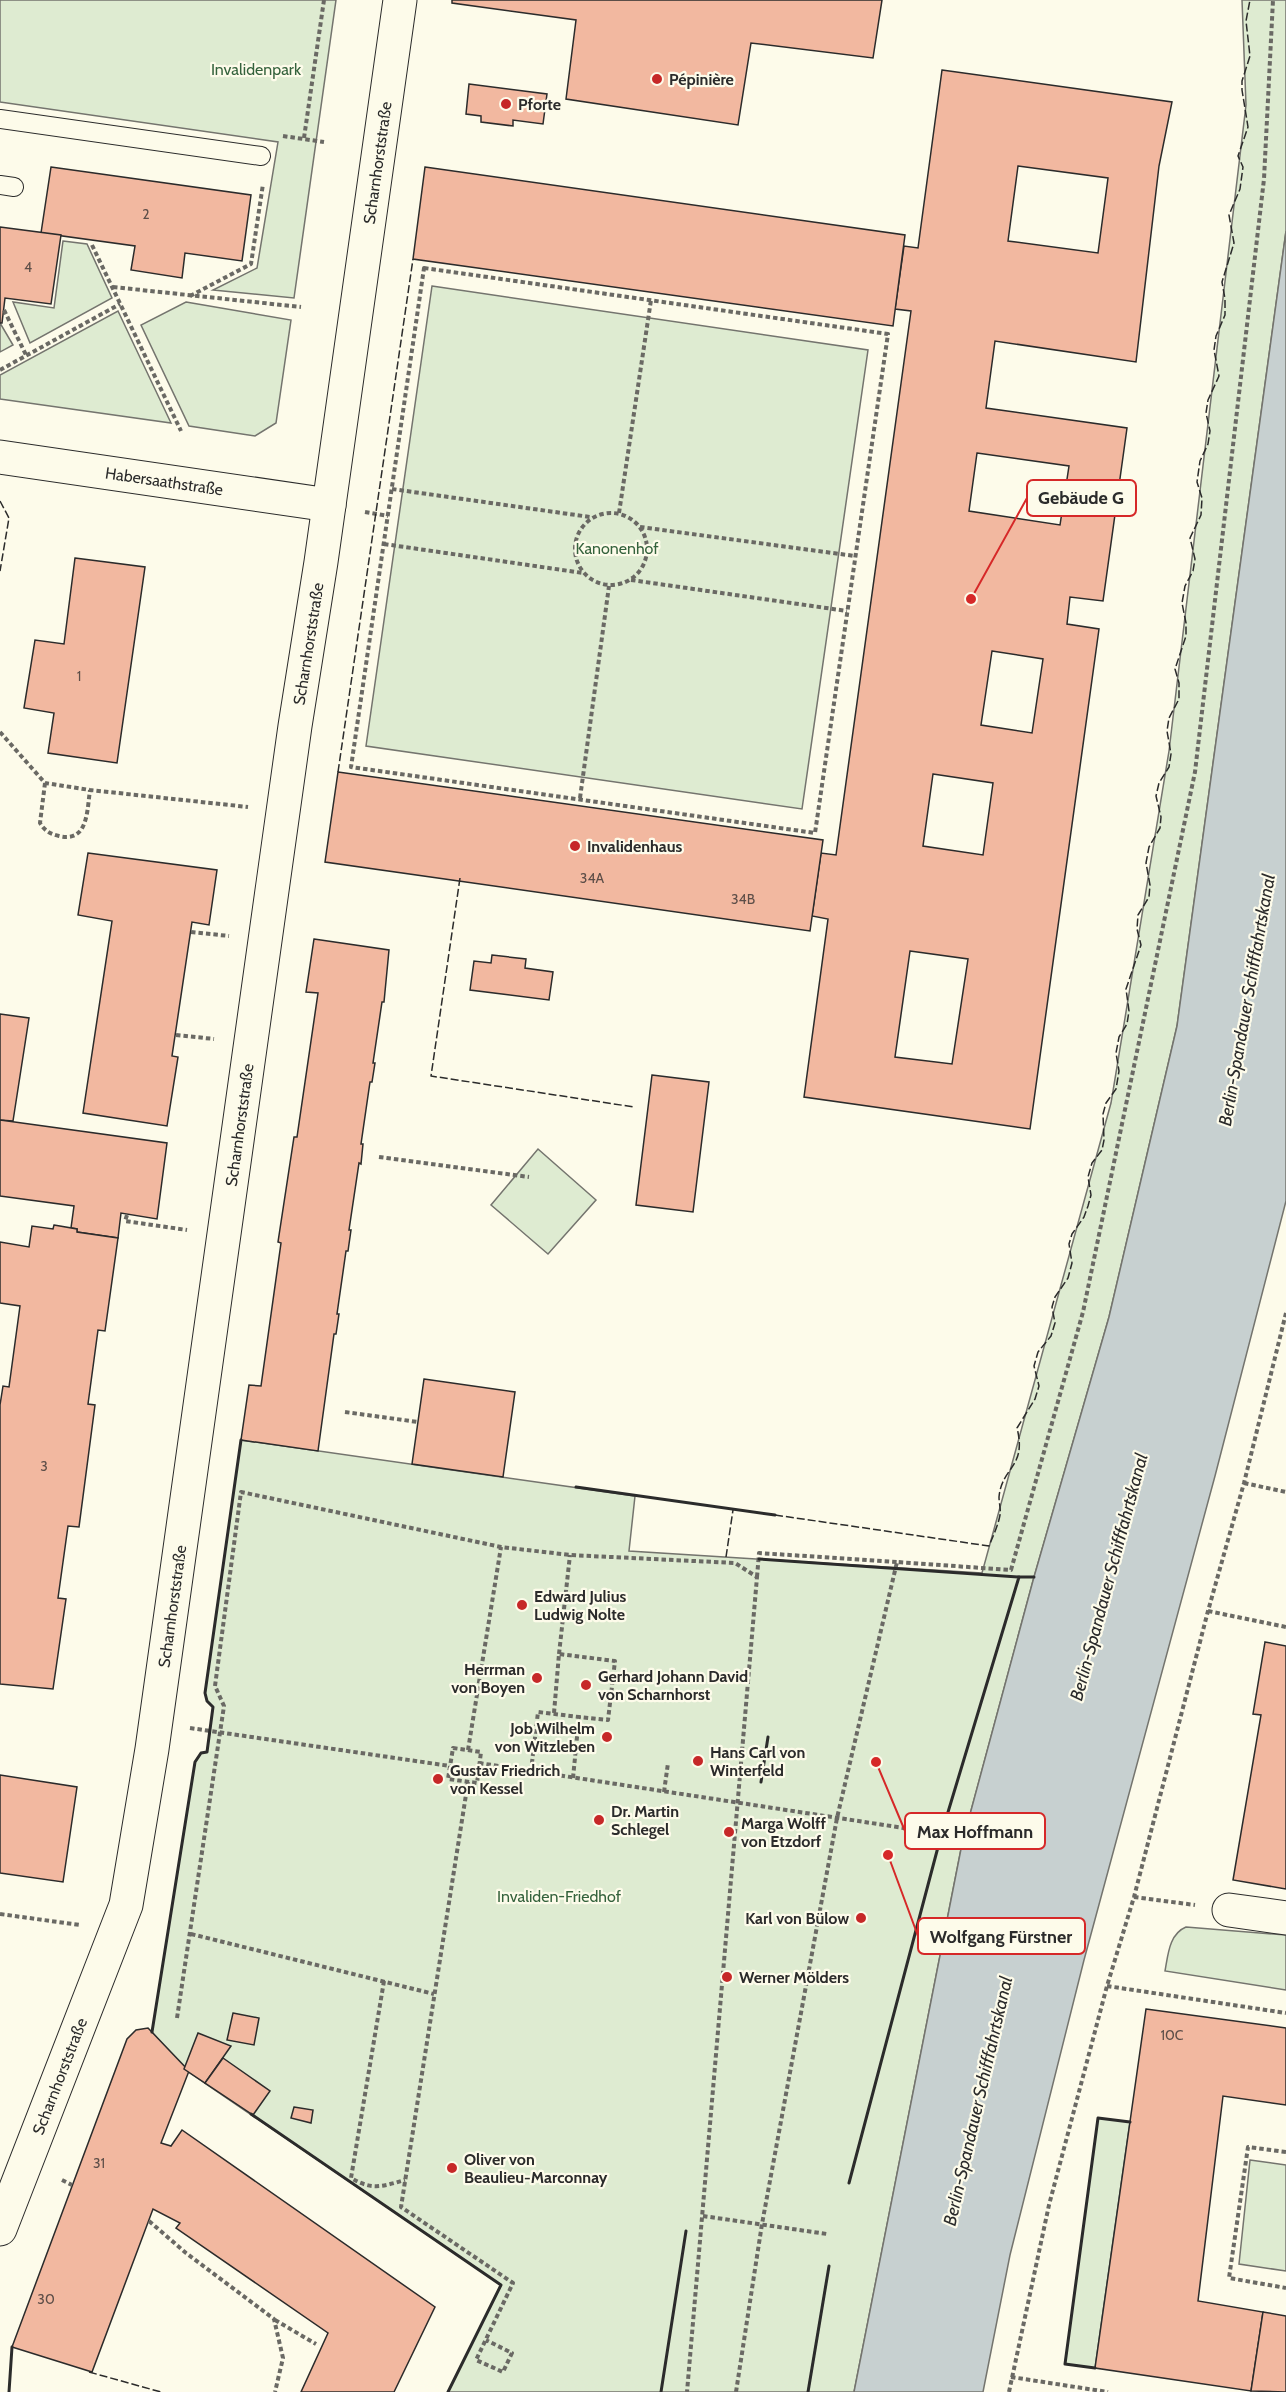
<svg xmlns="http://www.w3.org/2000/svg" width="1286" height="2392" font-family="Cabin,sans-serif">
<rect width="100%" height="100%" fill="#fdfbea"/>
<!-- green -->
<g fill="#deebd1" stroke="#74746e" stroke-width="1.5">
<polygon points="0,0 336,0 294,298 213,290 257,268 278,142 0,102"/>
<polygon points="1242,0 1286,0 1286,231 1177,1026 1109,1317 1034,1577 962,1844 854,2392 448,2392 501,2285 184,2069 152,2032 195,1762 201,1753 207,1752 213,1707 207,1701 205,1693 241,1440 635,1496 629,1551 982,1573 1111,1103 1169,751 1246,105"/>
<polygon points="63,241 87,244 112,298 30,343 13,302 54,308"/>
<polygon points="432,286 868,350 802,809 366,746"/>
<polygon points="186,302 291,320 276,423 255,436 189,426 141,325"/>
<polygon points="118,311 171,423 0,399 0,375"/>
<polygon points="0,323 13,345 0,352"/>
<polygon points="538,1149 596,1200 548,1254 491,1205"/>
<path d="M1186,1927L1286,1935V1990L1165,1971C1168,1955 1169,1934 1186,1927Z"/>
<polygon points="1098,2118 1130,2122 1095,2368 1065,2364"/>
<polygon points="1250,2160 1286,2165 1286,2271 1239,2264"/>
</g>
<!-- water -->
<polygon fill="#c7d0d0" stroke="#74746e" stroke-width="1.5" points="1286,231 1286,1201 1215,1476 1084,1960 1010,2255 983,2392 854,2392 962,1844 1034,1577 1109,1317 1177,1026"/>
<!-- building -->
<g fill="#f2b8a0" stroke="#2b2b2b" stroke-width="1.5" fill-rule="evenodd">
<polygon points="452,0 882,0 873,58 751,43 738,125 566,99 576,20 452,3"/>
<path d="M942,70L1172,102L1159,166L1136,362L995,341L986,408L1127,428L1103,601L1070,597L1067,624L1099,629L1030,1129L804,1097L828,919L812,916L821,853L836,855L911,311L895,309L904,246L918,248ZM1018,166L1108,178L1098,253L1008,241ZM977,453L1069,466L1060,525L969,511ZM992,651L1043,659L1032,733L981,725ZM933,774L993,783L983,855L923,846ZM910,951L968,959L952,1064L895,1057Z"/>
<polygon points="469,84 547,94 543,124 513,120 513,126 481,122 481,116 466,114"/>
<polygon points="51,167 251,195 242,261 185,253 182,278 131,270 135,246 41,233"/>
<polygon points="425,167 905,235 893,326 413,259"/>
<polygon points="0,227 61,235 51,304 5,298 2,323 0,323"/>
<polygon points="75,558 145,567 117,763 48,753 54,713 24,708 35,640 64,644"/>
<polygon points="338,772 823,840 810,931 325,862"/>
<polygon points="88,853 217,870 209,925 192,922 172,1056 178,1057 167,1126 83,1113 112,921 78,915"/>
<polygon points="314,939 389,950 384,1002 382,1002 373,1063 375,1063 372,1082 370,1082 361,1144 363,1144 361,1164 359,1163 349,1230 351,1230 348,1251 346,1251 337,1314 339,1314 336,1334 334,1334 318,1451 241,1440 249,1385 261,1386 281,1243 278,1242 294,1137 297,1137 318,993 306,992"/>
<polygon points="492,955 526,959 525,968 553,972 549,1000 470,990 474,961 491,963"/>
<polygon points="0,1014 29,1018 13,1121 0,1120"/>
<polygon points="652,1075 709,1082 693,1212 636,1205"/>
<polygon points="0,1120 167,1143 157,1219 121,1213 118,1238 77,1232 77,1229 71,1228 74,1206 0,1196"/>
<polygon points="54,1225 77,1229 77,1232 118,1238 105,1331 98,1330 88,1404 95,1405 79,1527 68,1526 58,1598 66,1599 53,1689 0,1684 0,1405 3,1386 9,1387 20,1306 0,1303 0,1242 29,1247 32,1226 53,1229"/>
<polygon points="424,1379 515,1392 503,1477 412,1464"/>
<polygon points="1265,1642 1286,1646 1286,1889 1233,1880 1261,1715 1253,1714"/>
<polygon points="0,1775 77,1787 63,1882 0,1873"/>
<polygon points="1146,2009 1286,2028 1286,2105 1223,2096 1198,2301 1263,2312 1251,2391 1095,2368"/>
<polygon points="233,2013 259,2018 254,2045 227,2040"/>
<polygon points="148,2028 189,2071 161,2143 171,2146 182,2130 435,2307 394,2392 301,2392 328,2333 176,2228 180,2223 153,2209 92,2372 12,2347 127,2039 136,2030"/>
<polygon points="198,2033 231,2046 205,2083 184,2069"/>
<polygon points="223,2058 270,2091 253,2115 205,2083"/>
<polygon points="294,2107 313,2110 311,2123 291,2118"/>
<polygon points="1263,2312 1286,2316 1286,2392 1251,2391"/>
</g>
<g fill="none" stroke-linecap="round" stroke-linejoin="round">
<defs>
<g id="lane">
<polyline points="0,119 261,156"/>
<polyline points="0,185 14,187"/>
</g>
<g id="street">
<path id="s1" d="M0,457L329,505"/>
<polyline points="1229,1910 1286,1918"/>
<path id="s2" d="M0,2229L126,1905L152,1749L295,726L321,562L400,0"/>
</g>
</defs>
<!-- lane casing -->
<use href="#lane" stroke="#2b2b2b" stroke-width="20"/>
<!-- street casing -->
<use href="#street" stroke="#2b2b2b" stroke-width="35"/>
<!-- path -->
<g stroke="#6a6964" stroke-width="4" stroke-dasharray="4.5 3" stroke-linecap="butt">
<polyline points="283,136 324,142"/>
<polyline points="304,138 324,0"/>
<polyline points="92,245 181,431"/>
<polygon points="424,268 888,334 815,833 351,767"/>
<polyline points="113,287 301,307"/>
<polyline points="190,296 251,264 263,184"/>
<polyline points="4,310 26,355"/>
<polyline points="0,370 120,304"/>
<polyline points="392,489 590,517"/>
<polyline points="365,512 388,516"/>
<circle cx="611" cy="549" r="36"/>
<polyline points="619,513 651,300"/>
<polyline points="640,527 855,556"/>
<polyline points="384,544 583,573"/>
<polyline points="631,580 847,611"/>
<polyline points="0,732 45,783 90,790 248,807"/>
<path d="M45,783L40,823C45,831 50,834 59,836C88,843 87,811 90,790"/>
<polyline points="580,798 609,586"/>
<polyline points="191,932 229,936"/>
<polyline points="176,1035 214,1039"/>
<polyline points="379,1157 529,1177"/>
<polyline points="127,1215 125,1221 187,1230"/>
<polyline points="345,1412 418,1422"/>
<polyline points="1244,1483 1286,1492"/>
<polyline points="757,1577 759,1553 897,1562"/>
<polyline points="1208,1611 1286,1627"/>
<polyline points="559,1654 570,1555"/>
<polyline points="554,1713 559,1654 615,1661 608,1720 579,1717"/>
<polyline points="190,1728 450,1766"/>
<polygon points="453,1748 481,1752 477,1783 448,1779"/>
<polyline points="468,1750 501,1547"/>
<polyline points="479,1763 930,1832"/>
<polyline points="531,1771 538,1712 579,1717 573,1778"/>
<polyline points="468,1782 401,2207 513,2283 476,2360 503,2372 512,2353 486,2340"/>
<polyline points="664,1792 668,1763"/>
<polyline points="1134,1897 1195,1905"/>
<polyline points="0,1914 80,1925"/>
<polyline points="191,1934 434,1994"/>
<path d="M384,1981L351,2178C373,2191 383,2186 405,2180"/>
<polyline points="1107,1986 1286,2013"/>
<polyline points="177,2018 224,1706 215,1686 241,1492 501,1547 570,1555 735,1563 757,1577 687,2392"/>
<polyline points="1286,2152 1248,2147 1229,2278 1286,2288"/>
<polyline points="62,2180 72,2185"/>
<polyline points="703,2216 827,2234"/>
<polyline points="149,2221 186,2253 274,2319 283,2358 275,2392"/>
<polyline points="275,2320 316,2344"/>
<polyline points="1011,2377 1108,2392"/>
<polyline points="736,2392 762,2224 837,1818 897,1562 1011,1570 1083,1312 1195,772 1264,179 1273,0"/>
<polyline points="1009,2392 1049,2205 1107,1986 1134,1897 1208,1611 1244,1483 1286,1313"/>
</g>
<!-- lane -->
<use href="#lane" stroke="#fdfbea" stroke-width="18"/>
<!-- street -->
<use href="#street" stroke="#fdfbea" stroke-width="33"/>
<!-- fence -->
<g stroke="#2b2b2b" stroke-width="1.5" stroke-dasharray="8 3" stroke-linecap="butt">
<polyline points="0,501 9,518 0,571"/>
<polyline points="338,772 413,259"/>
<polyline points="460,878 431,1076 634,1107"/>
<path d="M775,1515L989,1546C993,1536 998,1526 1000,1515C1001,1509 999,1503 999,1497C1002,1466 1027,1468 1017,1428L1035,1399L1039,1386L1034,1366L1038,1352L1051,1336L1055,1323L1052,1307L1055,1297L1068,1278L1072,1263L1069,1244L1072,1234L1084,1217L1088,1206L1091,1195L1088,1177L1092,1163L1102,1150L1104,1140L1103,1114L1106,1103L1116,1089L1119,1071L1116,1053L1119,1037L1127,1024L1129,1011L1126,989L1141,945L1137,929L1138,915L1149,897L1150,885L1146,863L1149,847L1160,828L1161,817L1156,796L1159,783L1169,767L1171,754L1167,731L1169,718L1179,699V683L1175,669L1186,636V623L1182,603L1185,586L1193,571L1195,559L1190,538L1201,515L1202,498L1197,482L1200,461L1208,444L1210,431L1206,413L1208,400L1219,376L1214,350L1216,336L1225,315V299L1222,282L1234,243L1229,215L1240,189L1243,167L1238,156L1248,127L1242,90V81L1250,56L1246,21L1250,0"/>
<polyline points="726,1557 733,1510"/>
<polyline points="89,2372 161,2392"/>
</g>
<!-- wall -->
<g stroke="#2b2b2b" stroke-width="3">
<polyline points="576,1487 775,1515"/>
<polyline points="759,1559 1019,1577 942,1832 849,2183"/>
<polyline points="1019,1577 1034,1577"/>
<polyline points="761,1782 768,1737"/>
<polyline points="152,2032 195,1762 201,1753 207,1752 213,1707 207,1701 205,1693 241,1440"/>
<polyline points="251,2114 501,2285 448,2392"/>
<polyline points="1095,2368 1065,2364 1098,2118 1130,2122"/>
<polyline points="9,2392 12,2347"/>
<polyline points="661,2392 686,2231"/>
<polyline points="808,2392 829,2266"/>
</g>
</g>
<!-- markers -->
<g fill="#c62828" stroke="#fdfbea" stroke-width="2">
<circle cx="657" cy="79" r="6"/>
<circle cx="506" cy="104" r="6"/>
<circle cx="575" cy="846" r="6"/>
<circle cx="522" cy="1605" r="6"/>
<circle cx="537" cy="1678" r="6"/>
<circle cx="586" cy="1685" r="6"/>
<circle cx="607" cy="1737" r="6"/>
<circle cx="698" cy="1761" r="6"/>
<circle cx="438" cy="1779" r="6"/>
<circle cx="599" cy="1820" r="6"/>
<circle cx="729" cy="1832" r="6"/>
<circle cx="861" cy="1918" r="6"/>
<circle cx="727" cy="1977" r="6"/>
<circle cx="452" cy="2168" r="6"/>
</g>
<g text-anchor="middle" dominant-baseline="central" stroke-width="4.5" stroke-linejoin="round" paint-order="stroke">
<!-- number labels -->
<g font-size="14" fill="#5d4e48">
<text x="146" y="214">2</text>
<text x="28" y="267">4</text>
<text x="79" y="676">1</text>
<text x="592" y="878">34A</text>
<text x="743" y="899">34B</text>
<text x="44" y="1466">3</text>
<text x="1172" y="2035">10C</text>
<text x="99" y="2163">31</text>
<text x="46" y="2299">30</text>
</g>
<!-- park labels -->
<g font-size="16" fill="#34623c" stroke="#fdfbea">
<text x="256" y="69">Invalidenpark</text>
<text x="617" y="548">Kanonenhof</text>
<text x="559" y="1896">Invaliden-Friedhof</text>
</g>
<!-- poi labels -->
<g font-size="16" font-weight="bold" fill="#2b2b2b" stroke="#fdfbea" text-anchor="start">
<text x="669" y="79">Pépinière</text>
<text x="518" y="104">Pforte</text>
<text x="587" y="846">Invalidenhaus</text>
<text x="534" y="1596">Edward Julius<tspan x="534" dy="18">Ludwig Nolte</tspan></text>
<text x="525" y="1669" text-anchor="end">Herrman<tspan x="525" dy="18">von Boyen</tspan></text>
<text x="598" y="1676">Gerhard Johann David<tspan x="598" dy="18">von Scharnhorst</tspan></text>
<text x="595" y="1728" text-anchor="end">Job Wilhelm<tspan x="595" dy="18">von Witzleben</tspan></text>
<text x="710" y="1752">Hans Carl von<tspan x="710" dy="18">Winterfeld</tspan></text>
<text x="450" y="1770">Gustav Friedrich<tspan x="450" dy="18">von Kessel</tspan></text>
<text x="611" y="1811">Dr. Martin<tspan x="611" dy="18">Schlegel</tspan></text>
<text x="741" y="1823">Marga Wolff<tspan x="741" dy="18">von Etzdorf</tspan></text>
<text x="849" y="1918" text-anchor="end">Karl von Bülow</text>
<text x="739" y="1977">Werner Mölders</text>
<text x="464" y="2159">Oliver von<tspan x="464" dy="18">Beaulieu-Marconnay</tspan></text>
</g>
<!-- street labels -->
<g font-size="16" fill="#2b2b2b" stroke="#fdfbea">
<text stroke="none"><textPath href="#s2" startOffset="2108">Scharnhorststraße</textPath></text>
<text stroke="none"><textPath href="#s1" startOffset="166">Habersaathstraße</textPath></text>
<text stroke="none"><textPath href="#s2" startOffset="1622">Scharnhorststraße</textPath></text>
<text stroke="none"><textPath href="#s2" startOffset="1136">Scharnhorststraße</textPath></text>
<text stroke="none"><textPath href="#s2" startOffset="650">Scharnhorststraße</textPath></text>
<text stroke="none"><textPath href="#s2" startOffset="164">Scharnhorststraße</textPath></text>
</g>
<!-- water labels -->
<g font-size="18" font-style="italic" fill="#2b2b2b" stroke="#fdfbea">
<text transform="translate(1247 1000) rotate(-80)">Berlin-Spandauer Schifffahrtskanal</text>
<text transform="translate(1109 1577) rotate(-75)">Berlin-Spandauer Schifffahrtskanal</text>
<text transform="translate(978 2101) rotate(-77)">Berlin-Spandauer Schifffahrtskanal</text>
</g>
</g>
<!-- callouts -->
<path fill="none" stroke="#d62828" stroke-width="2" d="M971 599L1027 498M876 1762L905 1831M888 1855L918 1936"/>
<g fill="#d62828" stroke="#fdfbea" stroke-width="2">
<circle cx="971" cy="599" r="6"/>
<circle cx="876" cy="1762" r="6"/>
<circle cx="888" cy="1855" r="6"/>
</g>
<g fill="#fdfbea" stroke="#d62828" stroke-width="2">
<rect x="1027" y="480" width="109" height="36" rx="6"/>
<rect x="905" y="1813" width="140" height="36" rx="6"/>
<rect x="918" y="1918" width="167" height="36" rx="6"/>
</g>
<g font-size="18" text-anchor="middle" font-weight="bold" fill="#2b2b2b">
<text x="1081" y="504">Gebäude G</text>
<text x="975" y="1838">Max Hoffmann</text>
<text x="1001" y="1943">Wolfgang Fürstner</text>
</g>
</svg>
